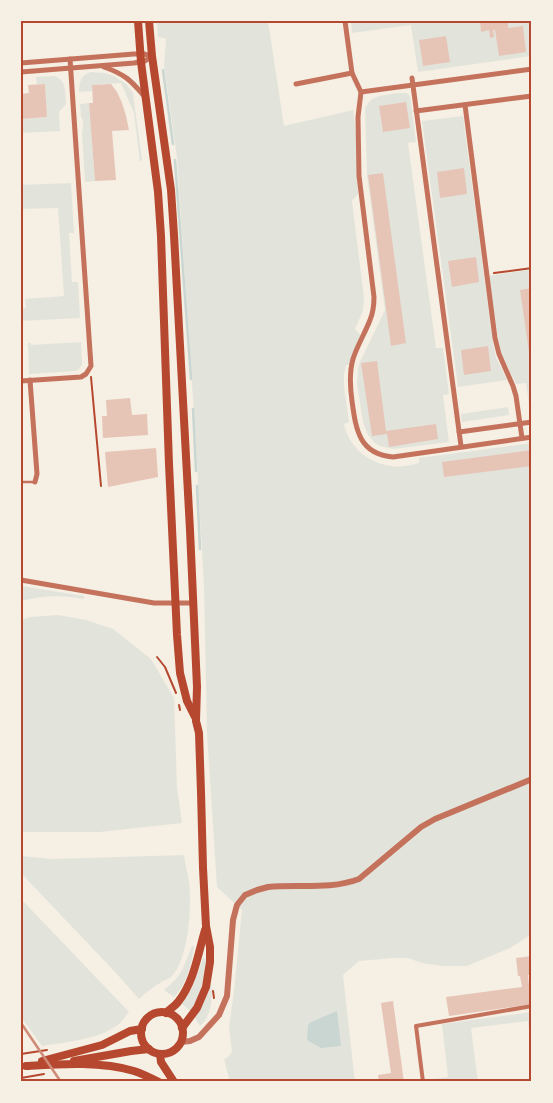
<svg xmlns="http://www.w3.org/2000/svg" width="553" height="1103" font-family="Rubik,sans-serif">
<rect width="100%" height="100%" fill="#f6efe4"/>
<!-- green -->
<g fill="#e2e4dc">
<path d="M157,21H268L284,126L353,110L356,134L358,194L352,201L364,298L363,311L355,329L361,336L350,365H346L344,375V386L349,422L344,424C349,447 368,463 391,466C400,468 411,465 419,463V458L532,443V934L510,948L467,966H443L422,963L408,958H394L359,961L343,975L355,1082H230L224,1059L227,1058L232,1052L229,1027L234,991L242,910L217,887L207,733L204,586L195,429L177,158L164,65L166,39L158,37Z"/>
<polygon points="351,21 532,21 532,56 418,72 411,25 352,33"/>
<path d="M91,72L104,73L114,76L126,84L133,93L142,160L140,162L134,113L121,83L92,85V91L79,92C79,82 81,75 91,72Z"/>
<path d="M54,76C67,80 65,92 66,104L59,112L60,131L21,133V113L22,119L47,117L45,84H37L36,77Z"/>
<path d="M397,93H407L410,96L416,142L408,143L436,348H443L449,394L443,395L449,442L393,449L380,446L375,443L368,435L363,422L357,384L358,369L360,362L385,310L367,175L365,109C371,94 383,96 397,93Z"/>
<polygon points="89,103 95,181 85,182 82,133 83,127 83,120 81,117 80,104"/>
<polygon points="463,116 493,343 496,357 507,380 458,387 422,121"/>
<polygon points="71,183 74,233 69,233 72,282 78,282 80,318 21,321 21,309 26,308 25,299 64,296 58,208 21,209 21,185"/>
<polygon points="532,269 532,410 530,411 526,383 516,384 502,355 498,339 489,276"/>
<polygon points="81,342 82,365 79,369 75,371 29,374 28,343 31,343 31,345"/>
<polygon points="508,407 509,415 462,422 461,414"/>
<path d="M21,586L84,596V599C63,595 42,595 21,601Z"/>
<polygon points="58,615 86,620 113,629 151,659 174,698 177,787 182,823 100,832 21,832 21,620 30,617"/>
<path d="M184,855C185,865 188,873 189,882C192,905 189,956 173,975C170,979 164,980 160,983C152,988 145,993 139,999L116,973L21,873V856L53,859Z"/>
<path d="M21,899L129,1012C125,1016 123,1021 119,1024C98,1040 67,1042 42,1046L21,1017Z"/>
<path d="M192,946L194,947C191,965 187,984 174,997L164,990C184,974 183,967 192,946Z"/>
<path d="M203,958L206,959C205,978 200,994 191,1011L182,1004L192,988Z"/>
<path d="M211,982C212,998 213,1014 200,1026L195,1018Z"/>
<polygon points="532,1012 532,1052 528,1021 471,1028 478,1082 425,1082 425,1080 448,1077 442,1024"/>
</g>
<!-- water -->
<polygon fill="#c9d6d2" points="337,1011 341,1046 321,1048 307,1040 308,1025 311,1022"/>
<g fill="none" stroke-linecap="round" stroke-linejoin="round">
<!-- stream -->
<g stroke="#c9d6d2" stroke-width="2.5">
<polyline points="163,70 173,144"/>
<polyline points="175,160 191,379"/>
<polyline points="193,409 196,471"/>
<polyline points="197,486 200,549"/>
</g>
</g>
<!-- building -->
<g fill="#e6c5b7">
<polygon points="480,21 508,21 508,28 523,26 526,52 499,56 495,30 493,30 494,37 490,38 489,30 481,32"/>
<polygon points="446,36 450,62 423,66 419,40"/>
<polygon points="45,84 47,117 22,119 21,94 29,93 28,85"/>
<polygon points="111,84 117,92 122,103 126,116 129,130 112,131 116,180 95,181 89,103 93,103 92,85"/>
<polygon points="406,102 410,128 383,132 379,106"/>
<polygon points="464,168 467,194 440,198 437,172"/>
<polygon points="383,173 406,343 391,346 368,175"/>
<polygon points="476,257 479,282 452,287 448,261"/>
<polygon points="532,288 532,365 531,366 520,290"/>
<polygon points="488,346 491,371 464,375 461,350"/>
<polygon points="377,361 386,431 436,424 438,439 389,447 387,434 372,436 361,363"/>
<polygon points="130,398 132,415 147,414 148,435 103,438 102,416 107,416 106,400"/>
<polygon points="156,448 158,477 108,487 105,452"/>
<polygon points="532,450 532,466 444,477 442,462"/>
<polygon points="532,956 532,975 528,975 529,986 532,986 532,1004 449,1016 446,997 522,987 520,976 518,976 516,958"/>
<polygon points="393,1001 404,1082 379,1082 378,1075 391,1073 381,1003"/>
</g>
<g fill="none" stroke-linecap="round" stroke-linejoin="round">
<!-- path -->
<g stroke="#b5482f" stroke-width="2">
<polyline points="494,273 532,268"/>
<polyline points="91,377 101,486"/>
<polyline points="157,657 165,667 176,693"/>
<polyline points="179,705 180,710"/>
<polyline points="213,991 214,998"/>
<polyline points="21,1054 47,1050"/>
<polyline points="21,1078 44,1074"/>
</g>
<!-- service -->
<polyline stroke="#c5725c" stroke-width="2.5" points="21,482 35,482"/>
<!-- pedestrian -->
<polyline stroke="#c5725c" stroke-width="4" points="423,1082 416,1026 532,1006"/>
<!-- minor -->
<g stroke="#c5725c" stroke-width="5">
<path d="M345,21L352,73L361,92L358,117L359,176L374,297C374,305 373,313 370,320C365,333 357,346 353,359C349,373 350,387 352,401C356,430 359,454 393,457L532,437"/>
<polyline points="21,63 134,54 144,54 152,56"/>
<path d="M104,67C124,74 131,80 144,96"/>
<polyline points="21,72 134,63 145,61 152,56"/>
<polyline points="412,78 461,446"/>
<polyline points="296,84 352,73"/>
<polyline points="361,92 532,69"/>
<polyline points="465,105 495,338 499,354 513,386 516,396 522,438"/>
<polyline points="416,111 532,96"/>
<polyline points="30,380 37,474 35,482"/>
<polyline points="21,381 81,377 86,374 91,366 70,59"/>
<polyline points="459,432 532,422"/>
<polyline points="21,580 154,603 193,603"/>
</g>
<!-- tertiary -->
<path stroke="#c5725c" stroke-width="6" d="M181,1042L190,1041L199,1037L219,1015L227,996L233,920L237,905L245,895L257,890L268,887C298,884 330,890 359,879L421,827L435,819L532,779"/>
<!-- primary -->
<g stroke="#b5482f" stroke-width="8">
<polyline points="138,21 141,62 158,192 161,236 169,464 177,635 180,673 187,701 195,717"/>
<polyline points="149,21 152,56 171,190 174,235 190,530 197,687 196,721 199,733 201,792 203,868 206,926 210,947 210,962 206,987 197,1008 182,1028"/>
<circle cx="162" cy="1033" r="21"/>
<path d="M166,1013C170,1009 175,1006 178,1002C194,982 198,954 205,930"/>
<polyline points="160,1054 161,1062 174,1082"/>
<polyline points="42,1061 102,1045 130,1031 142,1029"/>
<polyline points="74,1061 131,1051 149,1049"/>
<path d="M26,1066C60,1064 100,1061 134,1071C143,1074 151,1078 159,1082"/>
</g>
<!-- rail -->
<polyline stroke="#cf8b77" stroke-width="2.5" points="21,1023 61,1082"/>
</g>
<!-- border -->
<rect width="553" height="1103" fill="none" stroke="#f6efe4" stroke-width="45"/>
<rect x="22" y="22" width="508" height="1058" fill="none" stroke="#b5482f" stroke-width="2"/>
</svg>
